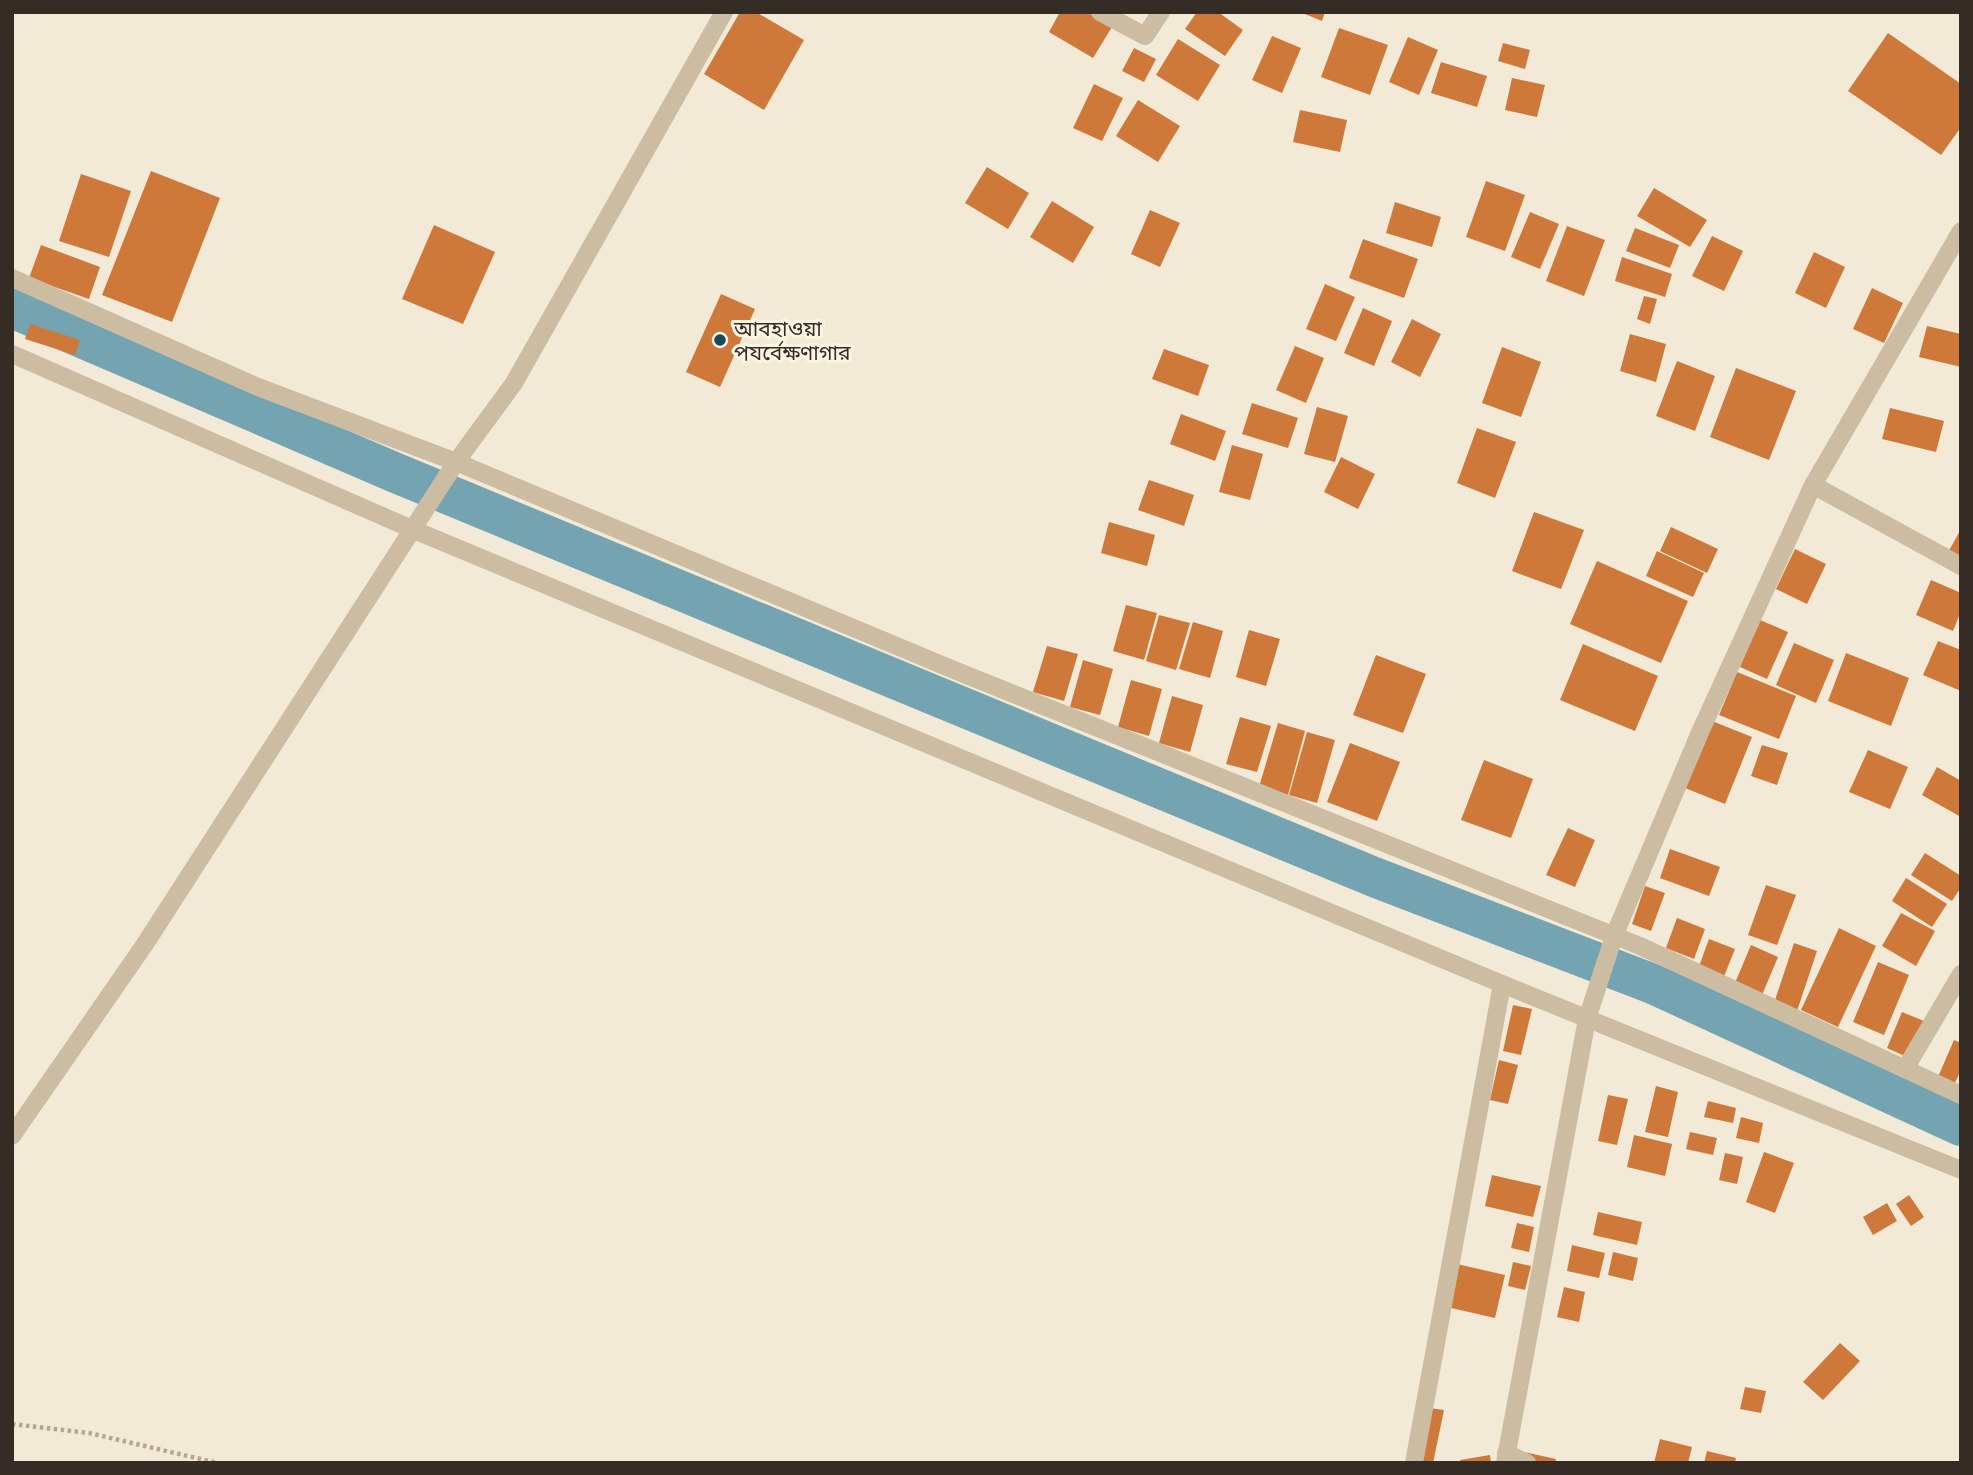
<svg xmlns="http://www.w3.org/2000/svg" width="1973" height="1475" font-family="Raleway,'Noto Sans Bengali',sans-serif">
<rect width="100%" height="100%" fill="#f2ead6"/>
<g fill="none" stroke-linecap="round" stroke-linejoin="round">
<!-- canal -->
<polyline stroke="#74a3b1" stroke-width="40" points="12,308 396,473 1374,877 1653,984 1961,1126"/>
</g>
<!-- building -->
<g fill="#ce7839">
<polygon points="740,12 756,12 804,40 764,110 704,74"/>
<polygon points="1060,12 1087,12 1112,27 1093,58 1049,32"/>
<polygon points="1197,12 1218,12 1243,30 1225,56 1185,29"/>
<polygon points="1300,12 1325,12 1322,21"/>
<polygon points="1339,28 1388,45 1370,95 1321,77"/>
<polygon points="1888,33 1961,84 1961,127 1941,155 1848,91"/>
<polygon points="1272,36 1301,48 1282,93 1252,80"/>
<polygon points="1408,37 1438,50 1419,95 1389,82"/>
<polygon points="1178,39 1220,65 1198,101 1156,75"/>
<polygon points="1503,43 1530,50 1525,69 1498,61"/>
<polygon points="1134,48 1156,59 1144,82 1122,71"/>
<polygon points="1441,62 1487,76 1477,107 1431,93"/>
<polygon points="1512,78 1545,85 1537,117 1505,110"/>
<polygon points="1094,84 1123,98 1102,141 1073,128"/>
<polygon points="1138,100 1180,126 1158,162 1116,136"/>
<polygon points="1300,110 1347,120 1340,152 1293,142"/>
<polygon points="987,167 1029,193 1008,229 965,203"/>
<polygon points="151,171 220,198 172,322 102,295"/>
<polygon points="81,174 131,191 109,257 59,241"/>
<polygon points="1486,181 1525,195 1505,251 1466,237"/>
<polygon points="1654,188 1707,220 1690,247 1637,216"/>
<polygon points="1052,201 1094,227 1073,263 1030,237"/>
<polygon points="1395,202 1441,217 1432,247 1386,233"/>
<polygon points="1150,210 1180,223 1160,267 1131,254"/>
<polygon points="1530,212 1559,224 1540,269 1511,257"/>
<polygon points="434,225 495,252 463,324 402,299"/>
<polygon points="1567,226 1605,240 1584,296 1546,281"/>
<polygon points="1635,228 1679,245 1670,268 1626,251"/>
<polygon points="1712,236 1743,251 1724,291 1692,276"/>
<polygon points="1363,239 1418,259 1404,298 1349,278"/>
<polygon points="41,245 100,267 89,299 29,278"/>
<polygon points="1814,252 1845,267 1826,308 1795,293"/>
<polygon points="1622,257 1672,274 1665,297 1615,281"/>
<polygon points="1325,284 1355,297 1336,341 1306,329"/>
<polygon points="1872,288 1903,303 1884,343 1853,329"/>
<polygon points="721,294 755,309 720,387 686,372"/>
<polygon points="1644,296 1657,299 1650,324 1637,319"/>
<polygon points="1363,308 1392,321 1374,366 1344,353"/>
<polygon points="1412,319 1441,334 1420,377 1391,362"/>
<polygon points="30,324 80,340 75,355 25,339"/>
<polygon points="1927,326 1961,334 1961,367 1919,357"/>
<polygon points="1630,334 1666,344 1656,382 1620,371"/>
<polygon points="1295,346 1324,358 1306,403 1276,390"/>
<polygon points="1502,347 1541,362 1521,417 1482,403"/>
<polygon points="1164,349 1209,365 1198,396 1152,379"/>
<polygon points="1677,361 1715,376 1695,431 1656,416"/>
<polygon points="1736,368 1796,391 1769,460 1710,437"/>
<polygon points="1252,403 1298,418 1288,448 1242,434"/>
<polygon points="1317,407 1348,416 1335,462 1304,454"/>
<polygon points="1890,408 1944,421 1936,452 1882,439"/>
<polygon points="1181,414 1226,431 1215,461 1170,444"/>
<polygon points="1477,428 1516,442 1495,498 1457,483"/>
<polygon points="1232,445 1263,454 1250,500 1219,492"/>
<polygon points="1341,457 1375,474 1358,509 1324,492"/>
<polygon points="1149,480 1194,495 1184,526 1138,510"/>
<polygon points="1534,512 1584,530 1561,589 1512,571"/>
<polygon points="1109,522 1155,535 1147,566 1101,553"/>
<polygon points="1671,527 1718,549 1707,573 1660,551"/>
<polygon points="1961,529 1961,562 1947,554"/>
<polygon points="1795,549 1826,564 1807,604 1776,589"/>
<polygon points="1657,551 1704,573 1693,597 1646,576"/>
<polygon points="1597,561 1688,601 1661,663 1570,624"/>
<polygon points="1931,580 1961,593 1961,611 1953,631 1916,615"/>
<polygon points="1126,605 1157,613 1144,660 1113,651"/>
<polygon points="1159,615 1190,623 1176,670 1146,661"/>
<polygon points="1760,620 1788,632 1767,679 1740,667"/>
<polygon points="1193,622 1223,631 1210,678 1179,669"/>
<polygon points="1249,630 1280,639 1266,686 1236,677"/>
<polygon points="1938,641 1961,650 1961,691 1923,675"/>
<polygon points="1794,643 1834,660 1816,703 1776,685"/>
<polygon points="1583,644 1658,676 1635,731 1560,700"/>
<polygon points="1047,646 1078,654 1064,701 1033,692"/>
<polygon points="1846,653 1909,678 1891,726 1828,701"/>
<polygon points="1376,655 1426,674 1403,733 1353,715"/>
<polygon points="1083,660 1113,669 1100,715 1070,707"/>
<polygon points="1737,672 1796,696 1779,739 1719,715"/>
<polygon points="1131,680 1162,689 1149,736 1118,727"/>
<polygon points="1172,696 1203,705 1190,752 1159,743"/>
<polygon points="1240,717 1271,726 1257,772 1226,764"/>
<polygon points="1712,721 1752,737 1725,804 1685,788"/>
<polygon points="1278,723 1305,731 1288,795 1259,787"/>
<polygon points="1307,732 1335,740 1317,803 1289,795"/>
<polygon points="1350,743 1400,762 1377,821 1327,802"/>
<polygon points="1762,745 1788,753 1777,785 1751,776"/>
<polygon points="1868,750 1908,767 1890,809 1849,792"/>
<polygon points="1484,760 1533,779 1511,838 1461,820"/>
<polygon points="1937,767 1961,781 1961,817 1922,795"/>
<polygon points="1568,828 1595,840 1575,887 1546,875"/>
<polygon points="1670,849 1720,867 1709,896 1660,878"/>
<polygon points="1925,853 1961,876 1961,887 1952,901 1911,875"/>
<polygon points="1906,878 1947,904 1932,927 1892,901"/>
<polygon points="1766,885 1796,895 1777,945 1748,935"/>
<polygon points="1645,886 1665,893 1651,931 1632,924"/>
<polygon points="1901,913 1935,931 1916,966 1882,946"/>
<polygon points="1677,918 1705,929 1694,959 1666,948"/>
<polygon points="1839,928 1876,946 1838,1027 1801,1010"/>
<polygon points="1709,939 1735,949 1723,979 1698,969"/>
<polygon points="1794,943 1817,951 1796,1014 1775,1000"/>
<polygon points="1751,945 1778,957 1762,995 1735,983"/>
<polygon points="1878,962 1909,975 1884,1035 1853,1022"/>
<polygon points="1513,1005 1532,1009 1521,1055 1503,1051"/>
<polygon points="1902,1012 1924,1021 1909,1058 1887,1048"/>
<polygon points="1954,1040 1961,1043 1961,1070 1954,1085 1938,1077"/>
<polygon points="1499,1060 1518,1065 1508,1104 1490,1100"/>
<polygon points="1656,1086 1678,1092 1668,1137 1645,1132"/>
<polygon points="1608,1095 1628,1099 1617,1145 1598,1141"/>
<polygon points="1708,1101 1736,1108 1733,1123 1704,1117"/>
<polygon points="1741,1117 1763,1123 1759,1143 1736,1138"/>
<polygon points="1690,1132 1717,1138 1713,1155 1686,1149"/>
<polygon points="1634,1135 1672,1144 1665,1176 1627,1167"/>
<polygon points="1764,1152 1794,1163 1775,1213 1746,1202"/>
<polygon points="1725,1153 1743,1157 1737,1184 1719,1180"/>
<polygon points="1492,1175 1541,1186 1533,1217 1485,1206"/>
<polygon points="1909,1195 1924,1217 1911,1226 1896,1204"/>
<polygon points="1887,1203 1897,1221 1873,1235 1863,1217"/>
<polygon points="1598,1212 1642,1222 1637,1245 1593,1235"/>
<polygon points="1517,1223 1534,1227 1529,1252 1511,1248"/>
<polygon points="1572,1245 1605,1253 1599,1278 1567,1271"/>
<polygon points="1613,1252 1638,1258 1633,1281 1608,1275"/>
<polygon points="1513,1262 1531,1266 1525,1290 1508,1286"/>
<polygon points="1457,1264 1505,1275 1495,1318 1447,1307"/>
<polygon points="1564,1287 1585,1292 1579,1322 1557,1317"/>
<polygon points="1840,1343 1860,1361 1823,1400 1803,1382"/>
<polygon points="1745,1387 1766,1391 1761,1413 1740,1409"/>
<polygon points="1429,1408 1444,1410 1433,1463 1418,1463"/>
<polygon points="1660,1439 1692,1447 1688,1463 1654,1463"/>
<polygon points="1707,1451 1736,1458 1735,1463 1704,1463"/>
<polygon points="1524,1452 1556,1459 1555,1463 1522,1463"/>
<polygon points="1490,1455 1491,1463 1460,1463 1460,1460"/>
</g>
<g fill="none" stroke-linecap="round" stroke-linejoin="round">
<!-- path -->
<polyline stroke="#b7a68c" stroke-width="4.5" stroke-dasharray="3.5 3.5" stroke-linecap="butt" points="12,1424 89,1433 218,1463"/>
<!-- minor -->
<g stroke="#cbbca2" stroke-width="18">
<polyline points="1100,12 1145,36 1161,12"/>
<polyline points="12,278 258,387 456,462 954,670 1640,946 1961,1095"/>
<polyline points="12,354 414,530 1502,984 1961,1170"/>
<polyline points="1813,485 1961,566"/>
<polyline points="1905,1069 1961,974"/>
<polyline points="12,1136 145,944 456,462 514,383 724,12"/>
<polyline points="1506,1453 1527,1463"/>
<polyline points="1414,1463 1502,984"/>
<polyline points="1505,1463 1587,1019 1614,936 1701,730 1813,485 1961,231"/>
</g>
</g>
<!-- markers -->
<circle fill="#184959" stroke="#faf4e3" stroke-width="2.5" cx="720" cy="340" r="7"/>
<g text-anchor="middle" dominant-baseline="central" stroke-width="6" stroke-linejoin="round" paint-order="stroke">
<!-- poi labels -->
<g font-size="21" fill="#352d25" stroke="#faf4e3" text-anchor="start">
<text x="734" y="328">আবহাওয়া<tspan x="734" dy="24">পযর্বেক্ষণাগার</tspan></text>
</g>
</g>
<!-- border -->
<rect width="1973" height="1475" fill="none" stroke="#352d25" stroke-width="28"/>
</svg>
